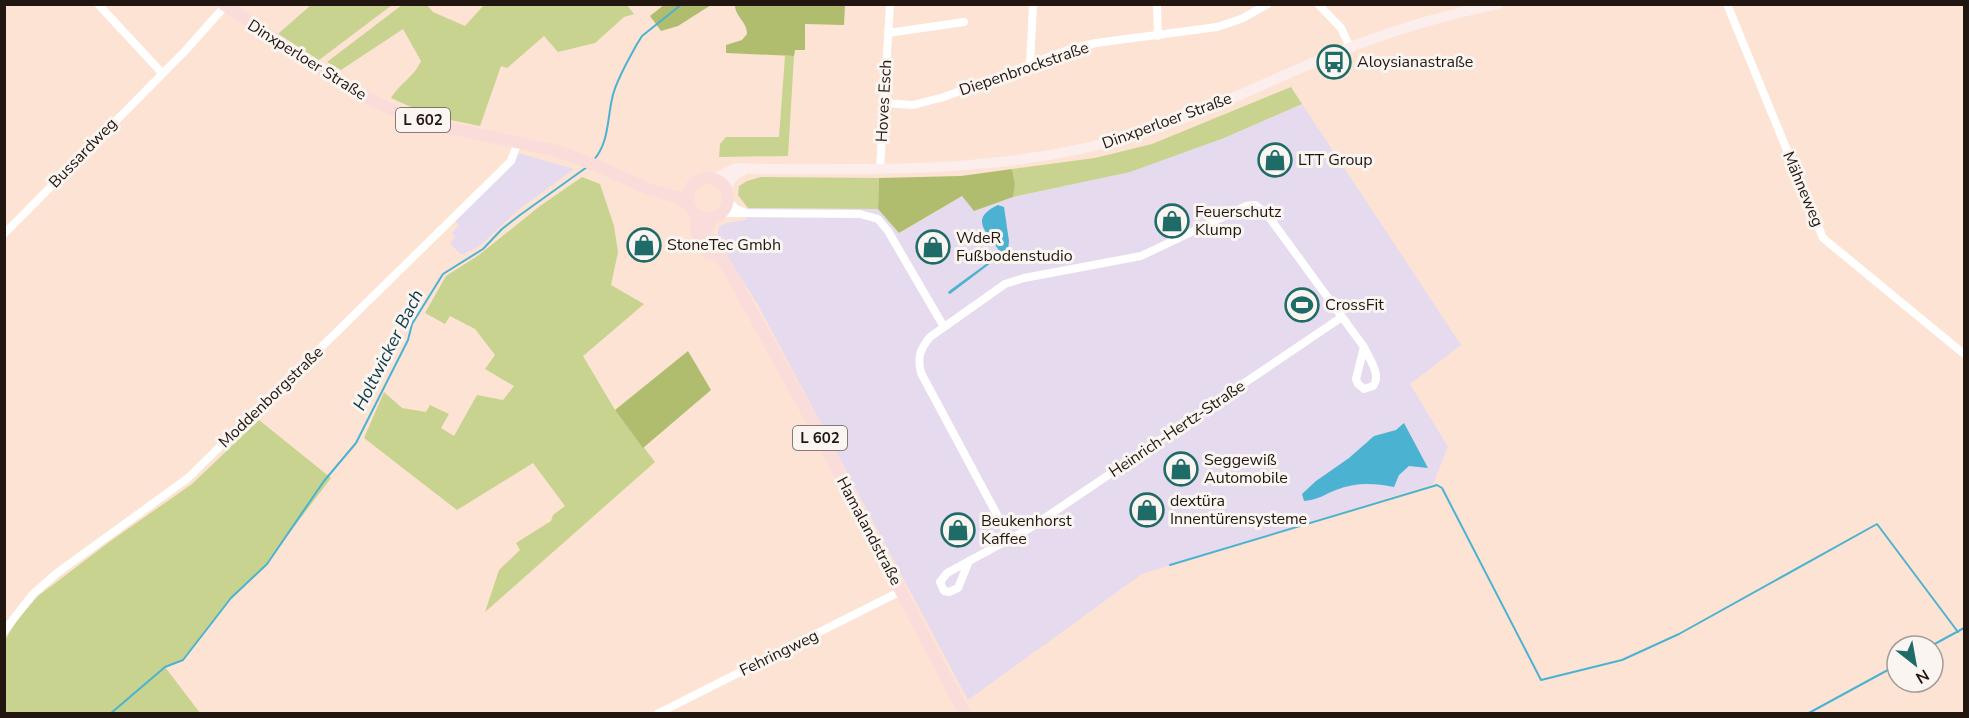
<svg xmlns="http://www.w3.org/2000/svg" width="1969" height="718" font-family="'Nunito Sans',sans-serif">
<rect width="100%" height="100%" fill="#fde3d3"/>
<!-- industrial -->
<g fill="#e5daee">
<polygon points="1302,104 1461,345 1410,384 1448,447 1433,484 1142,574 968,700 758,305 720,244 717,237 719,227 726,223 746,220 748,208 878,209 900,233 962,196 975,211 1013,197 1130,172 1224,138"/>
<polygon points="518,153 574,169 518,210 481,245 462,255 450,244 455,237 452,233 459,225 455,221 514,162"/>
</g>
<!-- green -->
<g fill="#c7d38f">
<polygon points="311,5 392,5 319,60 278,34"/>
<path d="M402,5H427L433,12L465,26L484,5H627L634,14L624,17L595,43L558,52L544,36L507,68L501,66L480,126L431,116L391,98C399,84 415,76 421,61L403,29L341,70L327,62Z"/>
<polygon points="785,56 794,56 788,156 719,157 720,144 726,137 779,137"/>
<polygon points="1291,87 1302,104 1224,138 1130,172 1013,197 1015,184 1012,169 1095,158 1152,144"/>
<polygon points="582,177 600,184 614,226 618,252 611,285 644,304 583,356 615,410 655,462 485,612 499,570 520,550 516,543 551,521 553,515 565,506 533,463 457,510 364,438 384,392 402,408 426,412 430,405 449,414 441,428 454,436 477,395 503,400 514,386 485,369 495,355 475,329 450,316 445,324 425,313 446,276 479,255 540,206"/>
<polygon points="761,177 879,178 878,209 748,208 738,195 739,186 747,181"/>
<polygon points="259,420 331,478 265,565 231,598 183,660 165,667 200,713 5,713 5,640 18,619 38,596 112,540 192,484"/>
</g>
<!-- forest -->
<g fill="#b1bd6e">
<polygon points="665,4 711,4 711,5 678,26 661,31 650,16"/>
<path d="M735,5H845L844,25L805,24V50H795L794,56L726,53V45L742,40L747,34C747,21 735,17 735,5Z"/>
<polygon points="1012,169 1015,184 1013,197 974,211 962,196 899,233 878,209 879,178 961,176"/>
<polygon points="688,351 711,390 643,448 615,410"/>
</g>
<!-- water -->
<g fill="#4bb3d1">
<path d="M998,205L1004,207L1009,241L1008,250L950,294L948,293L949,291L997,256L1000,252C987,232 968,219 998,205Z"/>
<path d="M1404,423L1428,468L1409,466L1399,475L1394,487C1374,483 1355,482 1336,490C1323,495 1320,499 1304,501L1302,494L1316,481L1349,458L1374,436L1396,430Z"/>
</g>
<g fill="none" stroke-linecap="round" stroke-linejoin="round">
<!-- stream -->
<g stroke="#4bb3d1" stroke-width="2">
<path d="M593,161C609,143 607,121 612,99C615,82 629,59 637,44L642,36L682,4"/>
<polyline points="1170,565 1437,485 1442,488 1541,680 1622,660 1679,634 1877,524 1958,632"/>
<polyline points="1931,646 1964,628"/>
<polyline points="110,714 165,667 183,660 231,598 267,564 324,481 356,443 408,340 412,324 443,274 483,249 502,229 520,215 587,167"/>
<polyline points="1807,714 1897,665"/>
</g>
<!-- minor -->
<g stroke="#fff" stroke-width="8">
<polyline points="98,4 162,73"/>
<polyline points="1157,4 1158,36"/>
<polyline points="1318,4 1341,28 1350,47"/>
<polyline points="1727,4 1823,238 1964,354"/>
<polyline points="888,33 964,22"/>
<polyline points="1030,65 1033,4"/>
<polyline points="883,103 913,105 944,97 1068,50 1096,43 1217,27 1241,19 1268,4"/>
<polyline points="880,169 890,4"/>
<polyline points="728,201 736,209 744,212"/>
<polyline points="722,213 860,214 878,219 888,231 944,327"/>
<polyline points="4,234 185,51 225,6"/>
<path d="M1010,539L921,373C917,358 920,349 930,337L1005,284L1024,278L1141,256L1246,206L1255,205L1266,213L1364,347L1356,379L1358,384L1364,389L1373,386C1382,375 1369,359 1364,347"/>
<polyline points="969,561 958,588 949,592 944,591 940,582 947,573 1030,528 1342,317"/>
<polyline points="4,631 33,594 57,573 188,478 511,161 518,142"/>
<polyline points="657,714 901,591"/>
</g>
<!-- secondary -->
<g stroke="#fceeed" stroke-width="10">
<path d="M713,179L736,168C774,170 812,169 850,169C952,169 1047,163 1145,132C1216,109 1282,74 1351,47C1399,28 1448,14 1499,4"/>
<path d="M727,192C727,181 733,175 742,171"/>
</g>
<!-- primary -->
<g stroke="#fadcdb" stroke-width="12">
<polyline points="223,4 353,91 399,113 450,128 557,151 598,166 650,190 677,197 689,205"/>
<circle cx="708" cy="198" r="20"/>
<polyline points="696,215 696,232 709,254"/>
<polyline points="712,219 707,229 708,240 729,270 806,410 965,714"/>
</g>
</g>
<!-- icons -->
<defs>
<symbol id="bus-ring" viewBox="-11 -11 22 22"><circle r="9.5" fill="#fbf5f1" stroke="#1f6b68" stroke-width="1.5"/><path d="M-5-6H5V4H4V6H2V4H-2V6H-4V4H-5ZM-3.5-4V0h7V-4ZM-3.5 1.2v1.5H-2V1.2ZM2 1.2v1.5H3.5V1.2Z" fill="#1f6b68"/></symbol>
<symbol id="shop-ring" viewBox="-11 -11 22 22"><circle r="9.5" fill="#fbf5f1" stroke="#1f6b68" stroke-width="1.5"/><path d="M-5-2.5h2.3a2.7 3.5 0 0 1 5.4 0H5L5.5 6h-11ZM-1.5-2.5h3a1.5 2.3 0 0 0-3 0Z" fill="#1f6b68"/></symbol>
<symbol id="stadium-ring" viewBox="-11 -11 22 22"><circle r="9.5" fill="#fbf5f1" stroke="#1f6b68" stroke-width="1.5"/><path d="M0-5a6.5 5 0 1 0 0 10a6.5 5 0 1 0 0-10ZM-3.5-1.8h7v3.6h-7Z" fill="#1f6b68"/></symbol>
</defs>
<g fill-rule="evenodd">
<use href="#bus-ring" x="1315" y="43" width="38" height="38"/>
<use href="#shop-ring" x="1256" y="141" width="38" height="38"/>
<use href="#shop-ring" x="1153" y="202" width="38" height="38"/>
<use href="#shop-ring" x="625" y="226" width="38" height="38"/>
<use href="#shop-ring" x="914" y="228" width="38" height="38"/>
<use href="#stadium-ring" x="1283" y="286" width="38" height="38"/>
<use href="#shop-ring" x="1162" y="450" width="38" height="38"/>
<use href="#shop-ring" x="1128" y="491" width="38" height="38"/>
<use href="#shop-ring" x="939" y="511" width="38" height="38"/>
</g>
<g text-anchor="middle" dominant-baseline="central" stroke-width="6" stroke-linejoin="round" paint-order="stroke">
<!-- shield labels -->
<g fill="#fbf5f1" stroke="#635a54" stroke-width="1.5">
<rect x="396" y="108" width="54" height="24" rx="4.5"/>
<rect x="793" y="426" width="54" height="24" rx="4.5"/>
</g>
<g font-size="15" font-weight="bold" fill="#221710">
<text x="423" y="120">L 602</text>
<text x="820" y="438">L 602</text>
</g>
<!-- street labels -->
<g font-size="16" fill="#221710" stroke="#fbf5f1">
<text transform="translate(307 60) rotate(32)">Dinxperloer Straße</text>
<text transform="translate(1024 69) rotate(-19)">Diepenbrockstraße</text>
<text transform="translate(884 101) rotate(-87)">Hoves Esch</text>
<text transform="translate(1167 121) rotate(-20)">Dinxperloer Straße</text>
<text transform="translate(83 153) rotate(-46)">Bussardweg</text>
<text transform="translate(1803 189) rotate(67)">Mähneweg</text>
<text transform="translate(271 397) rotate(-44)">Moddenborgstraße</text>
<text transform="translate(1177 429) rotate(-34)">Heinrich-Hertz-Straße</text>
<text transform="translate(869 531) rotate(62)">Hamalandstraße</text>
<text transform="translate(779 653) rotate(-26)">Fehringweg</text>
</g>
<!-- poi labels -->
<g font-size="16" fill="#221710" stroke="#fbf5f1" text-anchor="start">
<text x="1357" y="62">Aloysianastraße</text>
<text x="1298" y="160">LTT Group</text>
<text x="1195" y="212">Feuerschutz<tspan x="1195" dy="18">Klump</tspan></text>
<text x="956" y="238">WdeR<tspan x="956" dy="18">Fußbodenstudio</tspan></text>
<text x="667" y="245">StoneTec Gmbh</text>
<text x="1325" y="305">CrossFit</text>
<text x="1204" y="460">Seggewiß<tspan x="1204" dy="18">Automobile</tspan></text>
<text x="1170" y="501">dextüra<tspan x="1170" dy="18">Innentürensysteme</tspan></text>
<text x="981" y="521">Beukenhorst<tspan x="981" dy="18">Kaffee</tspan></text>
</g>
<!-- water labels -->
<g font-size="18" font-style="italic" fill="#0a3a47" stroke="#fbf5f1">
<text transform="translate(388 350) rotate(-63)">Holtwicker Bach</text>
</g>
</g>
<!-- border -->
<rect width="1969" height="718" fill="none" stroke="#221710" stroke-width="12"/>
<!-- north arrow -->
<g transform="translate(1915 664) rotate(149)"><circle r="28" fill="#fbf5f1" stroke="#a49c97" stroke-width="1.5"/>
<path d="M0-4.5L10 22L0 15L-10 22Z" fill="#1f6b68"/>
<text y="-9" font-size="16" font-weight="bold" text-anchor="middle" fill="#221710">N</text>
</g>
</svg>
